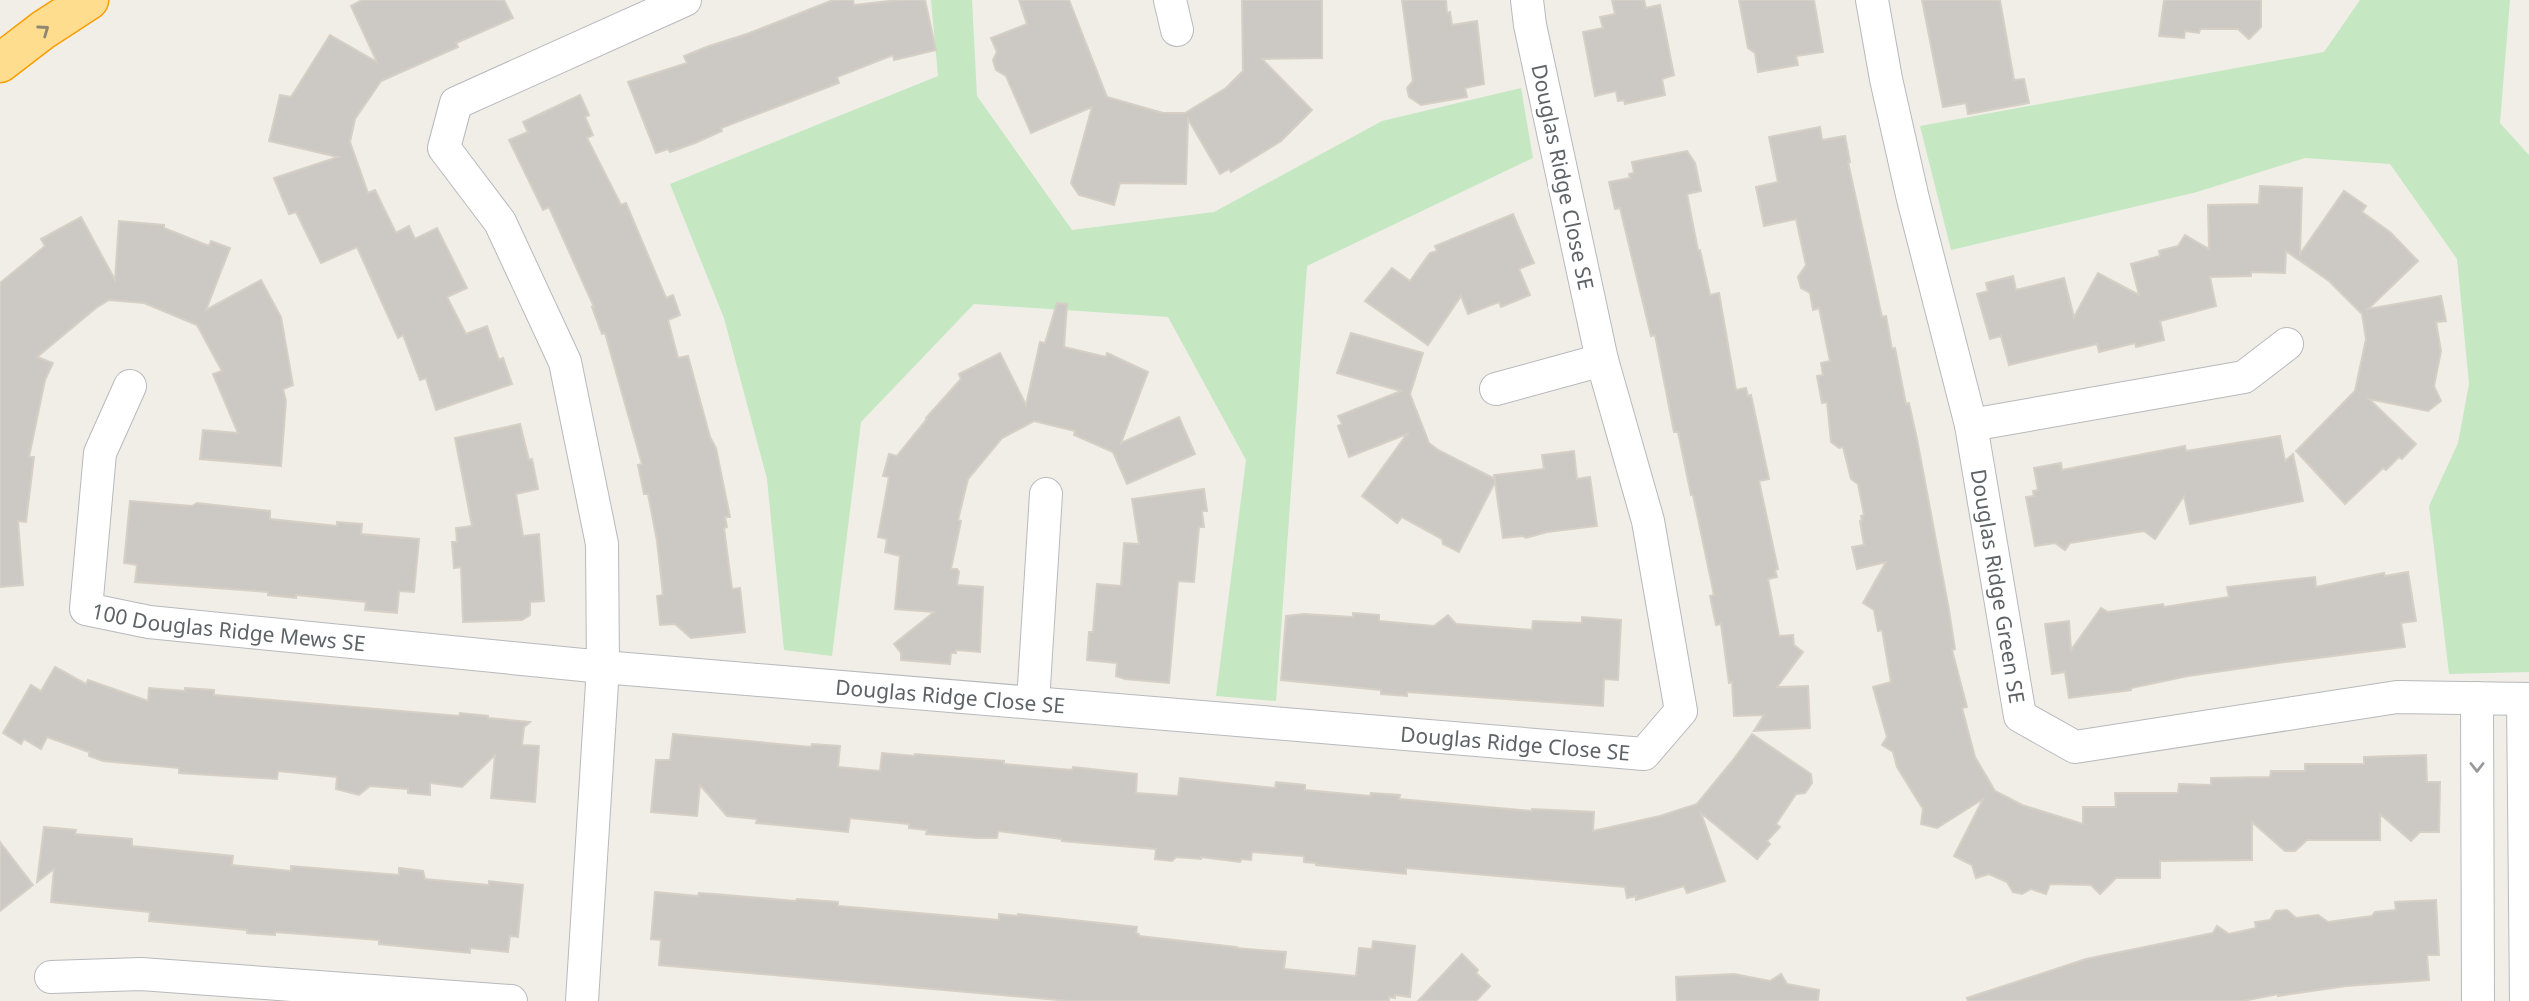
<svg xmlns="http://www.w3.org/2000/svg" width="2529" height="1001" font-family="'Noto Sans',sans-serif">
<rect width="100%" height="100%" fill="#f1eee7"/>
<!-- green -->
<g fill="#c5e8c3">
<polygon points="931,0 972,0 977,96 1072,230 1214,212 1382,121 1521,88 1533,158 1307,266 1276,701 1216,696 1246,460 1168,317 974,304 861,422 832,656 784,650 767,479 724,318 670,184 938,76"/>
<polygon points="2360,0 2510,0 2500,123 2529,155 2529,672 2449,674 2429,506 2458,443 2469,384 2457,259 2390,164 2305,158 2197,192 1951,250 1920,126 2324,52"/>
</g>
<!-- building -->
<g fill="#ccc9c4" stroke="#d6cfc5" stroke-width="2">
<polygon points="362,0 504,0 513,18 456,43 458,47 381,81 355,119 350,142 368,193 375,190 396,233 409,226 415,239 437,228 467,288 447,297 466,334 487,326 499,360 503,358 512,384 436,410 426,378 420,380 403,335 398,338 357,247 321,263 296,212 289,214 274,178 338,157 269,141 280,95 291,97 330,35 377,62 351,6"/>
<polygon points="833,0 853,0 854,5 898,0 925,0 936,50 894,60 893,55 837,77 839,83 721,128 722,131 695,143 670,152 668,149 656,153 628,82 687,63 684,56 709,46 747,34"/>
<polygon points="1019,0 1069,0 1107,97 1163,113 1185,113 1226,88 1243,71 1242,0 1322,0 1322,58 1262,59 1312,110 1281,141 1231,172 1229,169 1220,174 1188,119 1186,184 1120,183 1114,205 1079,195 1071,183 1092,107 1031,133 1006,76 996,70 993,60 997,52 991,38 1027,24"/>
<polygon points="1402,0 1446,0 1447,13 1450,12 1452,25 1477,21 1484,84 1465,88 1467,97 1421,105 1409,97 1407,88 1413,81"/>
<polygon points="1612,0 1644,0 1646,8 1660,5 1674,75 1662,79 1665,95 1625,104 1624,100 1618,101 1616,91 1595,96 1583,32 1603,28 1600,17 1615,14"/>
<polygon points="1739,0 1814,0 1823,52 1796,56 1798,65 1758,72 1755,53 1748,48"/>
<polygon points="1922,0 2000,0 2014,80 2024,79 2029,103 1968,114 1966,103 1943,107"/>
<polygon points="2164,0 2261,0 2261,27 2249,39 2238,29 2200,29 2199,33 2185,31 2184,38 2159,36"/>
<polygon points="580,95 589,115 585,117 593,135 587,138 621,205 626,203 666,298 673,295 680,315 668,320 678,358 688,356 710,437 716,448 730,517 725,517 727,527 724,528 732,589 740,588 745,632 691,638 675,624 660,625 657,596 663,595 657,541 648,494 644,494 638,465 642,464 605,333 602,334 592,307 594,307 549,207 543,210 509,140 528,132 523,122"/>
<polygon points="1820,127 1822,140 1845,136 1850,162 1848,162 1882,317 1886,316 1892,349 1895,348 1906,404 1909,403 1917,439 1949,610 1955,649 1952,650 1967,707 1962,708 1975,757 1995,791 2022,805 2083,824 2083,807 2116,807 2115,793 2178,793 2179,784 2211,785 2211,778 2270,777 2271,771 2305,771 2305,764 2364,764 2364,757 2426,755 2427,782 2440,782 2439,832 2420,832 2411,841 2380,814 2380,840 2307,840 2295,851 2285,851 2252,822 2252,860 2160,861 2160,878 2116,878 2100,894 2091,885 2050,884 2046,894 2031,889 2022,894 2013,892 2007,882 1989,874 1976,878 1972,865 1954,856 1983,799 1937,828 1921,824 1923,809 1897,767 1893,752 1882,745 1887,737 1873,687 1891,682 1882,630 1878,631 1874,610 1863,603 1886,562 1857,569 1852,547 1864,545 1860,521 1862,521 1861,516 1864,515 1858,484 1851,479 1843,447 1839,448 1831,442 1827,402 1822,403 1817,376 1823,375 1821,363 1830,361 1819,308 1813,310 1810,293 1801,288 1798,277 1806,265 1796,219 1764,226 1756,187 1778,182 1769,137"/>
<polygon points="1687,151 1695,163 1701,191 1687,194 1698,250 1700,250 1710,295 1719,293 1736,390 1746,388 1748,396 1751,395 1769,479 1759,481 1778,569 1775,570 1777,577 1768,579 1779,636 1793,635 1794,645 1803,652 1777,687 1808,686 1810,728 1754,731 1764,715 1734,716 1732,682 1729,683 1721,624 1716,625 1710,596 1714,595 1693,495 1691,495 1678,432 1674,432 1655,335 1651,336 1620,208 1615,209 1609,182 1630,178 1629,174 1634,173 1632,162"/>
<polygon points="2260,186 2302,188 2300,254 2344,191 2366,206 2362,212 2390,232 2418,261 2368,309 2441,296 2446,321 2436,322 2441,351 2434,386 2441,401 2428,411 2369,399 2416,444 2402,459 2399,457 2386,470 2383,468 2345,504 2296,451 2355,391 2366,339 2362,314 2329,281 2286,251 2285,273 2251,272 2251,276 2210,277 2216,306 2160,321 2164,340 2136,347 2135,343 2099,352 2097,344 2009,365 2001,336 1990,339 1977,294 1988,291 1986,283 2013,276 2016,290 2064,278 2074,317 2098,273 2139,295 2131,264 2160,256 2159,251 2178,246 2185,235 2209,249 2208,205 2259,204"/>
<polygon points="1513,214 1534,263 1519,269 1530,295 1501,307 1499,302 1468,314 1461,296 1428,345 1365,301 1392,268 1410,281 1430,253 1437,251 1435,246"/>
<polygon points="81,217 115,280 119,221 164,225 164,228 209,246 211,241 230,248 206,310 261,280 281,317 293,385 283,389 286,401 281,466 200,459 203,430 238,433 213,374 222,371 197,325 144,303 109,300 96,308 37,357 53,363 45,380 29,457 34,457 26,522 18,521 23,585 0,587 0,283 45,246 41,239"/>
<polygon points="1057,303 1067,304 1064,347 1106,357 1107,353 1148,372 1121,443 1179,417 1195,454 1127,484 1113,452 1074,435 1075,431 1034,421 1002,438 968,479 958,520 961,521 951,569 957,569 959,572 957,585 983,587 980,652 956,650 956,653 951,653 950,664 901,660 901,653 894,644 934,612 895,609 900,556 885,552 887,539 878,537 889,477 883,476 889,454 897,456 927,419 926,418 961,379 959,374 1000,353 1026,405 1040,342 1045,343"/>
<polygon points="1351,333 1423,353 1410,394 1429,443 1438,450 1495,479 1494,475 1544,469 1542,455 1574,451 1577,479 1590,477 1597,526 1547,532 1526,538 1523,536 1503,538 1495,482 1459,552 1443,544 1442,539 1402,517 1397,523 1362,496 1407,434 1349,457 1338,426 1342,424 1338,416 1401,391 1337,373"/>
<polygon points="520,424 529,460 532,459 538,489 516,494 523,536 539,534 544,601 530,602 530,615 522,620 463,622 461,567 454,568 452,542 457,542 456,528 472,526 455,438"/>
<polygon points="2280,436 2285,461 2293,454 2303,501 2190,524 2184,496 2155,539 2144,531 2070,543 2065,550 2055,543 2035,546 2026,497 2034,496 2033,491 2038,490 2034,468 2061,463 2062,470 2185,446 2186,451"/>
<polygon points="1204,489 1207,511 1202,511 1204,527 1199,527 1194,582 1178,581 1169,683 1125,679 1116,676 1117,663 1087,660 1089,632 1093,632 1097,584 1121,586 1124,543 1139,544 1132,499"/>
<polygon points="130,501 192,506 197,503 270,511 270,519 337,526 337,522 362,524 361,534 419,539 414,592 399,591 397,613 365,610 366,602 296,595 296,598 268,595 268,592 135,582 137,565 124,563"/>
<polygon points="2408,572 2416,621 2401,623 2405,647 2285,662 2188,676 2131,688 2131,690 2069,698 2065,672 2052,674 2045,624 2069,621 2071,650 2101,608 2108,612 2163,604 2164,607 2229,597 2227,587 2315,577 2316,587 2384,573 2385,576"/>
<polygon points="1353,613 1379,615 1379,621 1434,626 1448,615 1456,624 1532,630 1533,621 1582,623 1582,617 1621,620 1618,680 1604,679 1603,706 1407,692 1407,696 1381,694 1381,690 1281,680 1286,616 1304,614 1353,617"/>
<polygon points="55,667 86,684 88,680 148,701 149,688 185,691 185,688 214,690 214,695 459,716 460,713 488,716 488,718 530,722 524,727 522,745 539,746 535,802 491,798 495,755 462,787 430,783 430,795 408,793 408,789 370,786 359,795 336,789 337,777 278,771 277,779 179,773 179,768 103,761 89,756 89,752 47,737 41,749 24,739 21,744 3,733 31,685 41,691"/>
<polygon points="673,734 811,747 812,744 840,746 838,767 880,771 882,753 915,756 915,754 1004,761 1004,764 1072,770 1073,767 1137,774 1136,793 1178,796 1180,778 1275,788 1276,782 1305,785 1305,790 1370,796 1371,793 1400,795 1399,799 1532,811 1532,809 1594,812 1593,831 1660,816 1697,804 1733,760 1752,734 1811,774 1812,783 1805,793 1796,794 1776,824 1780,827 1767,841 1770,844 1757,859 1701,813 1725,881 1687,893 1684,886 1636,900 1636,896 1627,898 1625,887 1406,868 1406,874 1316,865 1316,863 1304,862 1304,856 1252,852 1251,860 1241,859 1240,862 1201,857 1201,859 1176,857 1172,861 1155,859 1156,849 1062,841 1062,839 998,831 997,838 977,838 926,834 927,830 909,828 909,824 850,818 848,832 756,823 757,819 727,816 700,785 697,816 651,812 656,760 670,760"/>
<polygon points="44,827 76,830 75,834 132,839 132,846 233,856 232,865 291,871 291,866 399,875 399,868 423,871 425,879 489,885 489,881 523,885 518,937 510,936 508,952 470,948 470,953 379,944 379,940 275,932 275,935 247,933 247,930 149,921 150,912 51,902 54,869 37,882"/>
<polygon points="0,842 33,885 0,911"/>
<polygon points="655,892 698,896 699,893 714,894 796,901 797,899 838,902 838,906 999,920 999,914 1018,916 1018,914 1137,927 1136,933 1139,934 1139,936 1236,947 1235,948 1286,952 1284,969 1356,976 1359,948 1372,949 1373,941 1415,946 1410,997 1395,995 1395,998 1389,997 1389,1001 1070,1001 659,965 661,940 651,939"/>
<polygon points="2436,900 2439,955 2427,955 2429,980 2346,986 2278,996 2278,994 2243,1001 1968,1001 1967,998 2086,959 2213,933 2217,926 2229,934 2256,928 2255,922 2270,920 2276,911 2287,910 2296,918 2318,915 2328,922 2372,916 2375,912 2396,910 2395,902"/>
<polygon points="1462,954 1478,970 1476,973 1490,986 1476,1001 1418,1001"/>
<polygon points="1734,974 1770,981 1781,974 1787,984 1819,990 1818,1001 1677,1001 1676,977"/>
</g>
<g fill="none" stroke-linecap="round" stroke-linejoin="round">
<defs>
<g id="street">
<polyline points="1170,0 1177,30"/>
<path id="s1" d="M1872,0L1886,79L1913,199L1971,425L2020,716L2075,747L2397,697L2529,699"/>
<path id="s2" d="M130,386L100,453L86,609L149,622L603,667L1644,754L1681,711L1648,521L1602,360L1530,25L1527,0"/>
<polyline points="1496,389 1602,360"/>
<polyline points="1971,425 2244,377 2287,344"/>
<polyline points="2477,698 2478,1001"/>
<polyline points="2523,699 2526,1001"/>
<polyline points="1033,702 1046,494"/>
<polyline points="51,977 141,974 511,1001"/>
<polyline points="582,1001 603,667 602,544 565,362 500,222 444,148 456,103 685,0"/>
</g>
<polyline id="highway" points="0,63 43,30 89,0"/>
</defs>
<!-- street casing -->
<use href="#street" stroke="#b7b9bd" stroke-width="34"/>
<!-- highway casing -->
<use href="#highway" stroke="#f79d00" stroke-width="41"/>
<!-- street -->
<use href="#street" stroke="#fff" stroke-width="32"/>
<!-- highway -->
<use href="#highway" stroke="#ffdd8f" stroke-width="38"/>
</g>
<!-- one-way arrows -->
<defs><path id="oneway-chevron" d="M-2-3.5L2.5 0L-2 3.5" fill="none" stroke-width="1.6" stroke-linecap="round" stroke-linejoin="round" transform="scale(1.75)"/></defs>
<use stroke="#8e8873" href="#oneway-chevron" transform="translate(44 30) rotate(-35)"/>
<use stroke="#969a9c" href="#oneway-chevron" transform="translate(2477 767) rotate(90)"/>
<g text-anchor="middle" dominant-baseline="central" stroke-width="7" stroke-linejoin="round" paint-order="stroke">
<!-- street labels -->
<g font-size="21" fill="#5e6367" stroke="#fff">
<text transform="translate(1563 177) rotate(78)">Douglas Ridge Close SE</text>
<text stroke="none"><textPath href="#s1" startOffset="600">Douglas Ridge Green SE</textPath></text>
<text stroke="none"><textPath href="#s2" startOffset="374">100 Douglas Ridge Mews SE</textPath></text>
<text stroke="none"><textPath href="#s2" startOffset="1099">Douglas Ridge Close SE</textPath></text>
<text stroke="none"><textPath href="#s2" startOffset="1666">Douglas Ridge Close SE</textPath></text>
</g>
</g>
</svg>
